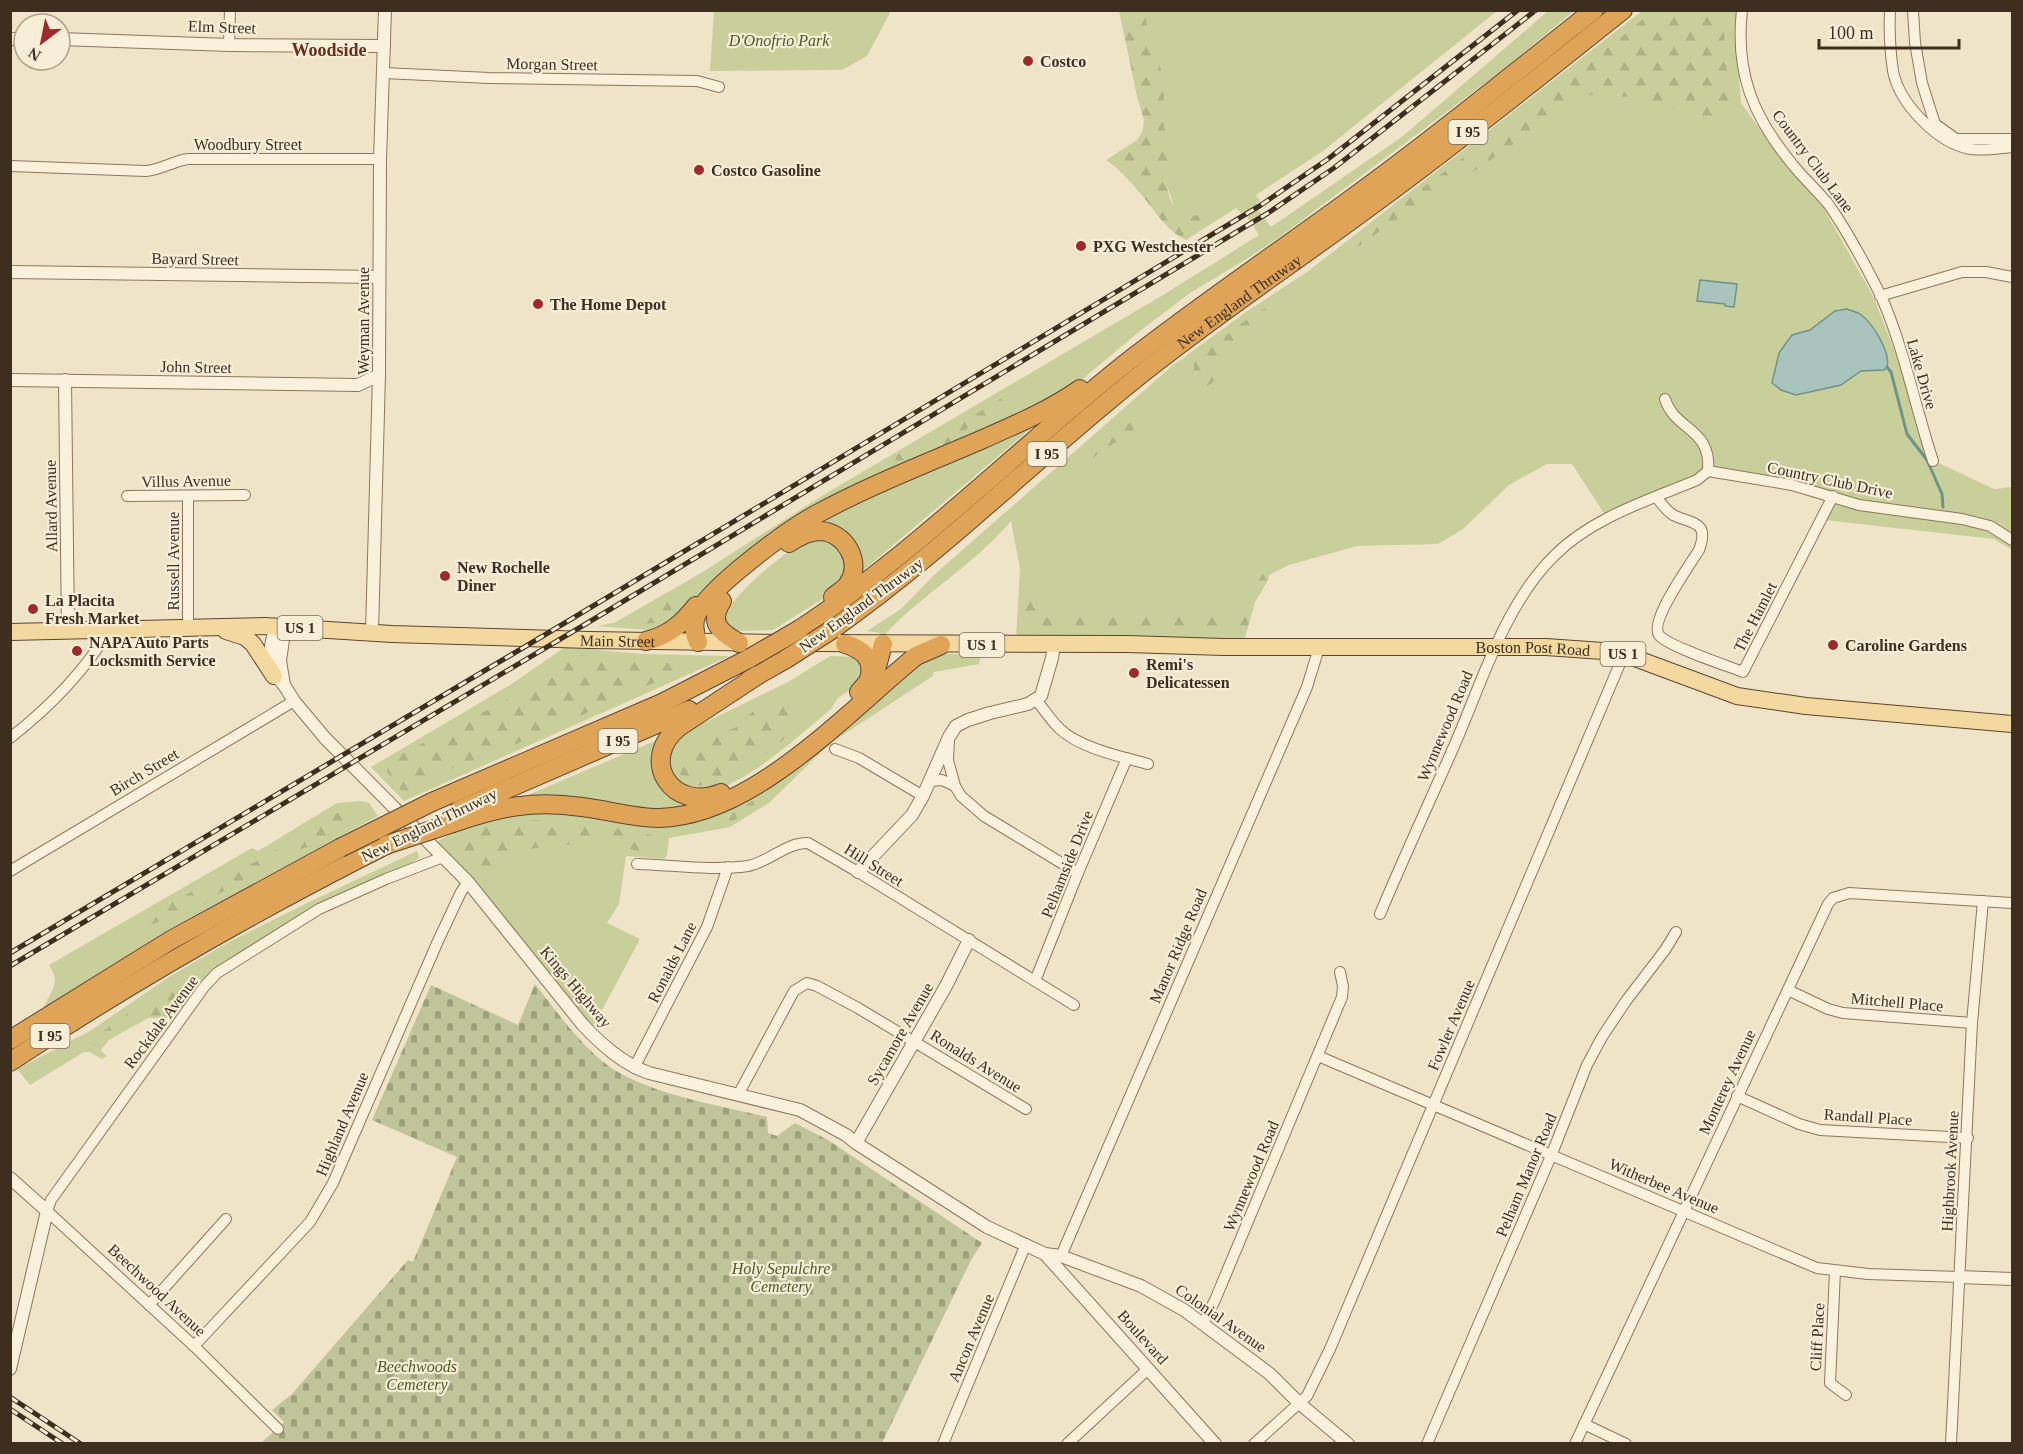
<svg xmlns="http://www.w3.org/2000/svg" width="2023" height="1454" font-family="Georgia,serif">
<defs>
<pattern id="forest-firs" width="22" height="20" patternUnits="userSpaceOnUse" patternTransform="scale(1.5)"><rect width="22" height="20" fill="#c9cf9b"/><path d="M5 1l3.5 6h-7zM16 11l3.5 6h-7z" fill="#aeb285"/></pattern>
<pattern id="cemetery-stones" width="16" height="16" patternUnits="userSpaceOnUse" patternTransform="scale(1.5)"><rect width="16" height="16" fill="#bfc49a"/><path d="M2 7V4a2 2 0 0 1 4 0v3zM10 15v-3a2 2 0 0 1 4 0v3z" fill="#9ca07d"/></pattern>
</defs>
<rect width="100%" height="100%" fill="#f0e4c8"/>
<!-- green -->
<g fill="#c9cf9b">
<polygon points="714,11 714,10 891,11 867,56 842,70 710,71"/>
<polygon points="1132,11 1497,11 1323,151 1256,195 1260,201 1255,205 1271,227 1403,136 1548,11 1574,11 1500,72 1281,236 1250,257 1190,293 1140,331 1072,388 747,552 700,592 684,614 659,631 597,626 614,623 701,573 825,494 1163,295 1259,235 1244,212 1241,213 1236,208 1186,240 1166,183"/>
<path d="M1642,11H1737L1735,26L1741,103L1780,157L1823,207L1874,298L1901,368L1926,457L1994,489L2012,487V550L1994,539L1824,520L1834,494L1705,470L1607,518L1572,464H1547L1509,485L1463,529L1438,544L1357,546L1289,565L1269,575L1268,580L1255,602L1243,645L1016,640L1020,569L1011,521C974,565 924,593 885,634L867,631L901,609L935,574L1172,366L1246,312L1307,272Z"/>
<polygon points="1032,424 1034,426 859,574 859,561 813,522"/>
<path d="M818,538C833,544 841,552 846,567L840,583L827,596L773,630L732,631L724,618C729,599 778,557 796,547C803,543 811,541 818,538Z"/>
<polygon points="565,647 643,654 730,656 404,801 371,767 510,685"/>
<polygon points="929,654 981,654 979,664 934,672 933,676 835,740 825,748 769,803 730,827 669,838 667,855 664,859 626,856 619,904 607,923 640,939 592,1029 437,844 438,841 480,818 531,808 644,825 691,822 734,806"/>
<path d="M830,656L859,657L865,663L861,682L838,698L831,709C797,737 750,782 708,792C696,795 678,784 671,775C668,770 668,762 667,757L683,733L788,682Z"/>
<polygon points="657,740 658,743 652,759 657,779 701,805 642,815 528,798 528,795"/>
<path d="M361,801L369,803L378,816L164,932L43,1009C50,991 62,984 49,965L252,848L258,851L337,803Z"/>
<path d="M417,851L419,857C412,865 401,865 394,873L234,957L171,1018L155,1005L109,1033L99,1049L107,1056L102,1059L89,1052H84L30,1085L17,1069L90,1031L169,977L229,942L305,904Z"/>
</g>
<!-- forest -->
<g fill="url(#forest-firs)">
<path d="M1119,11H1144C1148,36 1161,60 1164,86C1165,97 1162,108 1163,119C1164,131 1170,144 1169,155C1168,174 1162,198 1180,211C1197,223 1210,208 1228,207L1186,240C1165,230 1155,210 1140,193C1130,181 1118,168 1106,160L1137,140L1142,132L1144,120L1137,96Z"/>
<polygon points="1653,11 1723,11 1728,93 1735,112 1730,125 1716,119 1683,111 1648,99 1593,94 1553,116 1456,184 1436,191 1328,268 1324,269 1322,265 1348,243 1576,74"/>
<polygon points="1280,301 1282,304 1240,343 1213,382 1206,387 1194,376 1194,361 1252,315"/>
<polygon points="1035,378 1018,399 998,414 975,422 955,439 922,459 894,464 897,455 916,447 949,430"/>
<path d="M1143,416L1145,422L1075,470L1049,482C1067,463 1089,451 1111,436C1122,429 1131,421 1143,416Z"/>
<polygon points="1269,572 1268,580 1255,602 1247,629 1235,632 1025,629 1020,626 1023,584 1027,594 1047,613 1205,616 1235,621 1245,615 1249,597 1263,573"/>
<path d="M667,597L671,598L674,602C670,620 654,626 637,623L635,618L652,605Z"/>
<polygon points="571,654 624,660 652,660 673,664 678,669 676,673 514,745 435,775 407,792 396,787 387,772 390,760 503,702 525,686 543,669 563,657"/>
<path d="M782,700L796,711C795,715 795,721 794,725C785,749 723,778 699,786L688,781L677,771L676,761L683,755L701,748L709,737L735,728L764,701Z"/>
<path d="M778,786L781,788C765,801 719,836 699,828L700,823L739,809Z"/>
<path d="M361,808L369,813L366,818L352,827L345,826L313,845L289,853L257,874L234,884L189,914L168,918L138,930L131,928L130,923L235,870C280,857 313,811 361,808Z"/>
<path d="M517,819L593,823L652,835L657,842L656,847L650,851L641,852L594,838L582,843L518,850L488,871C466,866 461,857 455,837L469,831Z"/>
<path d="M173,990H182L180,1000L171,1018H148L109,1040L100,1051L94,1046C94,1028 157,997 173,990Z"/>
</g>
<!-- cemetery -->
<path fill="url(#cemetery-stones)" d="M535,984C556,1011 576,1039 602,1061C641,1093 717,1105 767,1117L768,1133L777,1136L795,1123L828,1140L982,1243L971,1260L882,1443L260,1444L284,1422L272,1410L292,1394L408,1260L413,1262L457,1157L372,1120L431,985L518,1025Z"/>
<!-- water -->
<g fill="#a9c4bc" stroke="#6f938a" stroke-width="1.5">
<polygon points="1700,280 1737,284 1734,307 1725,306 1725,304 1697,301"/>
<path d="M1847,309C1851,311 1857,312 1860,314C1873,323 1891,353 1887,367L1884,370L1861,371L1841,385L1796,395L1781,390L1772,383L1779,353L1792,335L1810,330L1835,311Z"/>
</g>
<g fill="none" stroke-linecap="round" stroke-linejoin="round">
<!-- stream -->
<polyline stroke="#6f938a" stroke-width="3" points="1887,367 1891,372 1907,434 1927,460 1942,494 1943,507"/>
<defs>
<g id="minor">
<path d="M1742,10C1735,73 1753,117 1793,165C1804,179 1818,191 1829,205C1847,231 1867,268 1881,296C1904,348 1915,406 1933,461"/>
<path d="M1890,10C1889,30 1890,51 1893,71C1899,103 1938,144 1971,149C1984,151 2000,148 2012,147"/>
<polyline points="1913,10 1915,43 1922,83 1935,124 1956,139 2012,139"/>
<polyline points="229,45 230,10"/>
<polyline points="384,73 489,78 697,81 719,87"/>
<path d="M10,166L146,171C161,170 173,161 188,159H380"/>
<polyline points="1880,296 1962,272 1986,272 2012,277"/>
<path d="M1665,399C1675,431 1712,428 1708,471"/>
<polyline points="1708,471 1792,485 1859,505 1962,519 1990,526 2012,540"/>
<polyline points="127,496 245,495"/>
<polyline points="188,496 188,626"/>
<path d="M1656,497C1661,503 1667,511 1673,515C1692,524 1710,521 1699,550C1690,565 1649,621 1659,635C1667,646 1728,666 1743,672L1833,496"/>
<path d="M1036,700C1044,709 1051,721 1060,729C1080,748 1122,757 1148,764"/>
<path d="M10,738C50,707 84,672 110,629"/>
<polyline points="949,740 948,760 955,786 961,796 984,816 1078,873"/>
<polyline points="835,749 859,758 923,796"/>
<polyline points="930,781 942,780 955,786"/>
<path d="M637,864C673,865 712,871 748,866C769,862 787,842 808,843L858,872L1074,1005"/>
<polyline points="10,871 294,701"/>
<path d="M1380,914C1404,857 1430,801 1455,744C1482,682 1505,604 1554,556C1591,518 1649,500 1697,480L1708,471"/>
<polyline points="1035,981 1078,873 1127,758"/>
<polyline points="1788,990 1828,1009 1843,1013 1972,1023"/>
<polyline points="1318,1056 1817,1268 1868,1274 1959,1277"/>
<polyline points="634,1068 707,927 728,867"/>
<polyline points="738,1095 794,991 807,983 817,986 858,1008 1026,1109"/>
<polyline points="1737,1096 1799,1124 1820,1130 1968,1138"/>
<polyline points="1061,1256 1307,687 1318,651 1316,647"/>
<polyline points="1835,1271 1830,1383 1846,1395"/>
<polyline points="149,1305 226,1219"/>
<polyline points="1203,1324 1215,1300 1342,997 1343,986 1340,972"/>
<polyline points="194,1346 310,1222 333,1183 438,941 461,892 468,882"/>
<polyline points="1584,1424 1626,1444"/>
<polyline points="278,1429 194,1346 47,1211 51,1200 204,987 217,973 319,909 386,879 443,857"/>
<polyline points="943,1444 1026,1244"/>
<polyline points="1067,1444 1148,1369"/>
<polyline points="1254,1444 1307,1396 1330,1349 1624,654"/>
<polyline points="1427,1444 1551,1156 1587,1065 1602,1037 1626,1001 1665,950 1676,932"/>
<polyline points="1575,1444 1828,904 1833,898 1849,893 2012,903"/>
<polyline points="1951,1444 1972,1023 1983,901"/>
</g>
<g id="tertiary">
<polyline points="10,39 24,39"/>
<polyline points="60,39 229,45 384,46"/>
<polyline points="10,272 379,277"/>
<polyline points="10,380 358,385 379,375"/>
<polyline points="65,380 68,630"/>
<polyline points="372,632 379,375 380,159 385,10"/>
<path d="M284,685C268,669 268,654 274,633L282,627L284,633L280,661L284,685L294,701L325,738L468,882L583,1025C602,1045 623,1064 649,1073L800,1110L846,1135L856,1143L987,1227L1045,1254L1061,1256L1141,1286L1184,1310L1270,1374L1299,1403L1348,1444"/>
<polyline points="858,872 912,815 923,796 949,737 956,726 968,720 990,713 1028,704 1041,696 1052,658 1054,645"/>
<polyline points="856,1143 946,986 969,940"/>
<polyline points="10,1178 47,1211 10,1369"/>
<polyline points="1045,1254 1215,1444"/>
<polyline points="1959,1277 2012,1279"/>
</g>
<g id="primary">
<polyline points="226,631 245,637 253,644 274,676"/>
<path id="s1" d="M10,632L265,626L392,634L589,640L779,643"/>
<path id="s2" d="M805,643L1127,644L1224,647H1546L1603,651L1624,654L1737,696L1806,706L2012,724"/>
</g>
<g id="motorway">
<path d="M789,543C798,537 808,531 820,531C845,532 863,562 848,584C845,589 838,593 833,597"/>
<path d="M722,601C708,623 720,632 739,643"/>
<path d="M800,629C916,552 1013,454 1121,367C1201,304 1285,248 1366,188C1444,131 1518,70 1594,10"/>
<path id="s3" d="M833,629C942,552 1036,458 1140,375C1216,314 1298,260 1376,202C1460,141 1541,75 1623,10"/>
<path d="M646,641C669,635 682,624 696,606"/>
<path d="M698,642C694,633 693,625 696,616C708,588 789,529 817,514C870,485 928,463 983,439C1017,424 1050,410 1080,389"/>
<path d="M845,644C862,649 875,659 869,679"/>
<polyline points="749,680 786,659"/>
<polyline points="859,692 875,674 883,644"/>
<path d="M721,793C672,813 638,760 679,727L758,675"/>
<polyline points="432,802 662,703 750,658"/>
<polyline points="459,810 689,710"/>
<path d="M453,823C499,807 533,800 582,807C608,810 633,818 659,818C753,816 846,713 916,656L941,645"/>
<polyline points="10,1040 171,940 340,848"/>
<path d="M10,1062C131,982 257,910 386,845"/>
</g>
</defs>
<!-- minor casing -->
<use href="#minor" stroke="#8d765c" stroke-width="12"/>
<!-- tertiary casing -->
<use href="#tertiary" stroke="#8d765c" stroke-width="14"/>
<!-- primary casing -->
<use href="#primary" stroke="#5b4430" stroke-width="18"/>
<!-- motorway casing -->
<use href="#motorway" stroke="#5b4430" stroke-width="20"/>
<!-- minor -->
<use href="#minor" stroke="#faf1dc" stroke-width="10"/>
<!-- tertiary -->
<use href="#tertiary" stroke="#faf1dc" stroke-width="12"/>
<!-- primary -->
<use href="#primary" stroke="#f3d9a0" stroke-width="16"/>
<!-- motorway -->
<use href="#motorway" stroke="#e0a458" stroke-width="18"/>
<defs>
<g id="rail">
<polyline points="10,953 563,624 1261,205 1328,159 1518,10"/>
<polyline points="10,966 584,625 1268,213 1334,168 1536,10"/>
<polyline points="10,1397 81,1444"/>
<polyline points="10,1409 63,1444"/>
</g>
</defs>
<!-- rail casing -->
<use href="#rail" stroke="#3d2e20" stroke-width="5"/>
<!-- rail -->
<use href="#rail" stroke="#f7eed8" stroke-width="3" stroke-dasharray="9" stroke-linecap="butt"/>
<defs>
<g id="motorway-bridge">
<polyline points="750,658 800,629"/>
<polyline points="786,659 833,629"/>
<polyline points="386,845 453,823"/>
<polyline points="340,848 432,802"/>
</g>
</defs>
<!-- motorway-bridge casing -->
<use href="#motorway-bridge" stroke="#5b4430" stroke-width="20" stroke-linecap="butt"/>
<!-- motorway-bridge -->
<use href="#motorway-bridge" stroke="#e0a458" stroke-width="18"/>
</g>
<!-- markers -->
<g fill="#9e2a2b" stroke="#f7eed8" stroke-width="2">
<circle cx="1028" cy="61" r="6"/>
<circle cx="699" cy="170" r="6"/>
<circle cx="1081" cy="246" r="6"/>
<circle cx="538" cy="304" r="6"/>
<circle cx="445" cy="576" r="6"/>
<circle cx="33" cy="609" r="6"/>
<circle cx="1833" cy="645" r="6"/>
<circle cx="77" cy="651" r="6"/>
<circle cx="1134" cy="673" r="6"/>
</g>
<g text-anchor="middle" dominant-baseline="central" stroke-width="4.5" stroke-linejoin="round" paint-order="stroke">
<!-- shield labels -->
<g fill="#f7eed8" stroke="#756857" stroke-width="1.5">
<rect x="1448.5" y="120" width="39" height="24" rx="4.5"/>
<rect x="1027.5" y="442" width="39" height="24" rx="4.5"/>
<rect x="277.5" y="616" width="45" height="24" rx="4.5"/>
<rect x="959.5" y="633" width="45" height="24" rx="4.5"/>
<rect x="1600.5" y="642" width="45" height="24" rx="4.5"/>
<rect x="598.5" y="729" width="39" height="24" rx="4.5"/>
<rect x="30.5" y="1024" width="39" height="24" rx="4.5"/>
</g>
<g font-size="15" font-weight="bold" fill="#3d2e20">
<text x="1468" y="132">I 95</text>
<text x="1047" y="454">I 95</text>
<text x="300" y="628">US 1</text>
<text x="982" y="645">US 1</text>
<text x="1623" y="654">US 1</text>
<text x="618" y="741">I 95</text>
<text x="50" y="1036">I 95</text>
</g>
<!-- street labels -->
<g font-size="16" fill="#3d2e20" stroke="#f7eed8">
<text transform="translate(222 27) rotate(2)">Elm Street</text>
<text transform="translate(552 64) rotate(1)">Morgan Street</text>
<text x="248" y="144">Woodbury Street</text>
<text transform="translate(1813 161) rotate(53)">Country Club Lane</text>
<text transform="translate(195 259) rotate(1)">Bayard Street</text>
<text stroke="none"><textPath href="#s3" startOffset="522">New England Thruway</textPath></text>
<text transform="translate(363 321) rotate(-90)">Weyman Avenue</text>
<text transform="translate(196 367) rotate(1)">John Street</text>
<text transform="translate(1922 374) rotate(74)">Lake Drive</text>
<text transform="translate(1830 480) rotate(12)">Country Club Drive</text>
<text transform="translate(186 481) rotate(-1)">Villus Avenue</text>
<text transform="translate(51 506) rotate(-91)">Allard Avenue</text>
<text transform="translate(173 561) rotate(-90)">Russell Avenue</text>
<text transform="translate(861 605) rotate(-36)">New England Thruway</text>
<text transform="translate(1755 617) rotate(-63)">The Hamlet</text>
<text stroke="none"><textPath href="#s1" startOffset="608">Main Street</textPath></text>
<text stroke="none"><textPath href="#s2" startOffset="728">Boston Post Road</textPath></text>
<text transform="translate(1445 726) rotate(-67)">Wynnewood Road</text>
<text transform="translate(144 772) rotate(-31)">Birch Street</text>
<text transform="translate(429 825) rotate(-26)">New England Thruway</text>
<text transform="translate(1067 864) rotate(-68)">Pelhamside Drive</text>
<text transform="translate(874 865) rotate(32)">Hill Street</text>
<text transform="translate(1178 946) rotate(-67)">Manor Ridge Road</text>
<text transform="translate(672 962) rotate(-63)">Ronalds Lane</text>
<text transform="translate(576 987) rotate(50)">Kings Highway</text>
<text transform="translate(1897 1002) rotate(5)">Mitchell Place</text>
<text transform="translate(161 1022) rotate(-53)">Rockdale Avenue</text>
<text transform="translate(1451 1025) rotate(-67)">Fowler Avenue</text>
<text transform="translate(900 1034) rotate(-60)">Sycamore Avenue</text>
<text transform="translate(976 1061) rotate(32)">Ronalds Avenue</text>
<text transform="translate(1727 1082) rotate(-65)">Monterey Avenue</text>
<text transform="translate(1868 1117) rotate(4)">Randall Place</text>
<text transform="translate(342 1124) rotate(-67)">Highland Avenue</text>
<text transform="translate(1950 1171) rotate(-87)">Highbrook Avenue</text>
<text transform="translate(1526 1175) rotate(-67)">Pelham Manor Road</text>
<text transform="translate(1251 1176) rotate(-67)">Wynnewood Road</text>
<text transform="translate(1664 1186) rotate(23)">Witherbee Avenue</text>
<text transform="translate(157 1290) rotate(43)">Beechwood Avenue</text>
<text transform="translate(1221 1318) rotate(35)">Colonial Avenue</text>
<text transform="translate(1143 1337) rotate(48)">Boulevard</text>
<text transform="translate(1817 1337) rotate(-87)">Cliff Place</text>
<text transform="translate(971 1338) rotate(-67)">Ancon Avenue</text>
</g>
<!-- park labels -->
<g font-size="16" font-style="italic" fill="#4d5a26" stroke="#f7eed8">
<text x="779" y="40">D'Onofrio Park</text>
<text x="781" y="1268">Holy Sepulchre<tspan x="781" dy="18">Cemetery</tspan></text>
<text x="417" y="1366">Beechwoods<tspan x="417" dy="18">Cemetery</tspan></text>
</g>
<!-- poi labels -->
<g font-size="16" font-weight="bold" fill="#3d2e20" stroke="#f7eed8" text-anchor="start">
<text x="1040" y="61">Costco</text>
<text x="711" y="170">Costco Gasoline</text>
<text x="1093" y="246">PXG Westchester</text>
<text x="550" y="304">The Home Depot</text>
<text x="457" y="567">New Rochelle<tspan x="457" dy="18">Diner</tspan></text>
<text x="45" y="600">La Placita<tspan x="45" dy="18">Fresh Market</tspan></text>
<text x="89" y="642">NAPA Auto Parts<tspan x="89" dy="18">Locksmith Service</tspan></text>
<text x="1845" y="645">Caroline Gardens</text>
<text x="1146" y="664">Remi's<tspan x="1146" dy="18">Delicatessen</tspan></text>
</g>
<!-- neighbourhood labels -->
<g font-size="18" font-weight="bold" fill="#6b2e1e" stroke="#f7eed8">
<text x="329" y="50">Woodside</text>
</g>
</g>
<!-- border -->
<rect width="2023" height="1454" fill="none" stroke="#3d2e20" stroke-width="24"/>
<!-- north arrow -->
<g transform="translate(42 42) rotate(212)"><circle r="28" fill="#f7eed8" stroke="#ada18e" stroke-width="1.5"/>
<path d="M0-4.5L10 22L0 15L-10 22Z" fill="#9e2a2b"/>
<text y="-9" font-size="16" font-weight="bold" text-anchor="middle" fill="#3d2e20">N</text>
</g>
<!-- scale -->
<path d="M1819 39v9h140v-9" fill="none" stroke="#3d2e20" stroke-width="3"/>
<text x="1828" y="39" font-size="18" fill="#3d2e20" stroke="#f7eed8" stroke-width="4.5" paint-order="stroke">100 m</text>
</svg>
